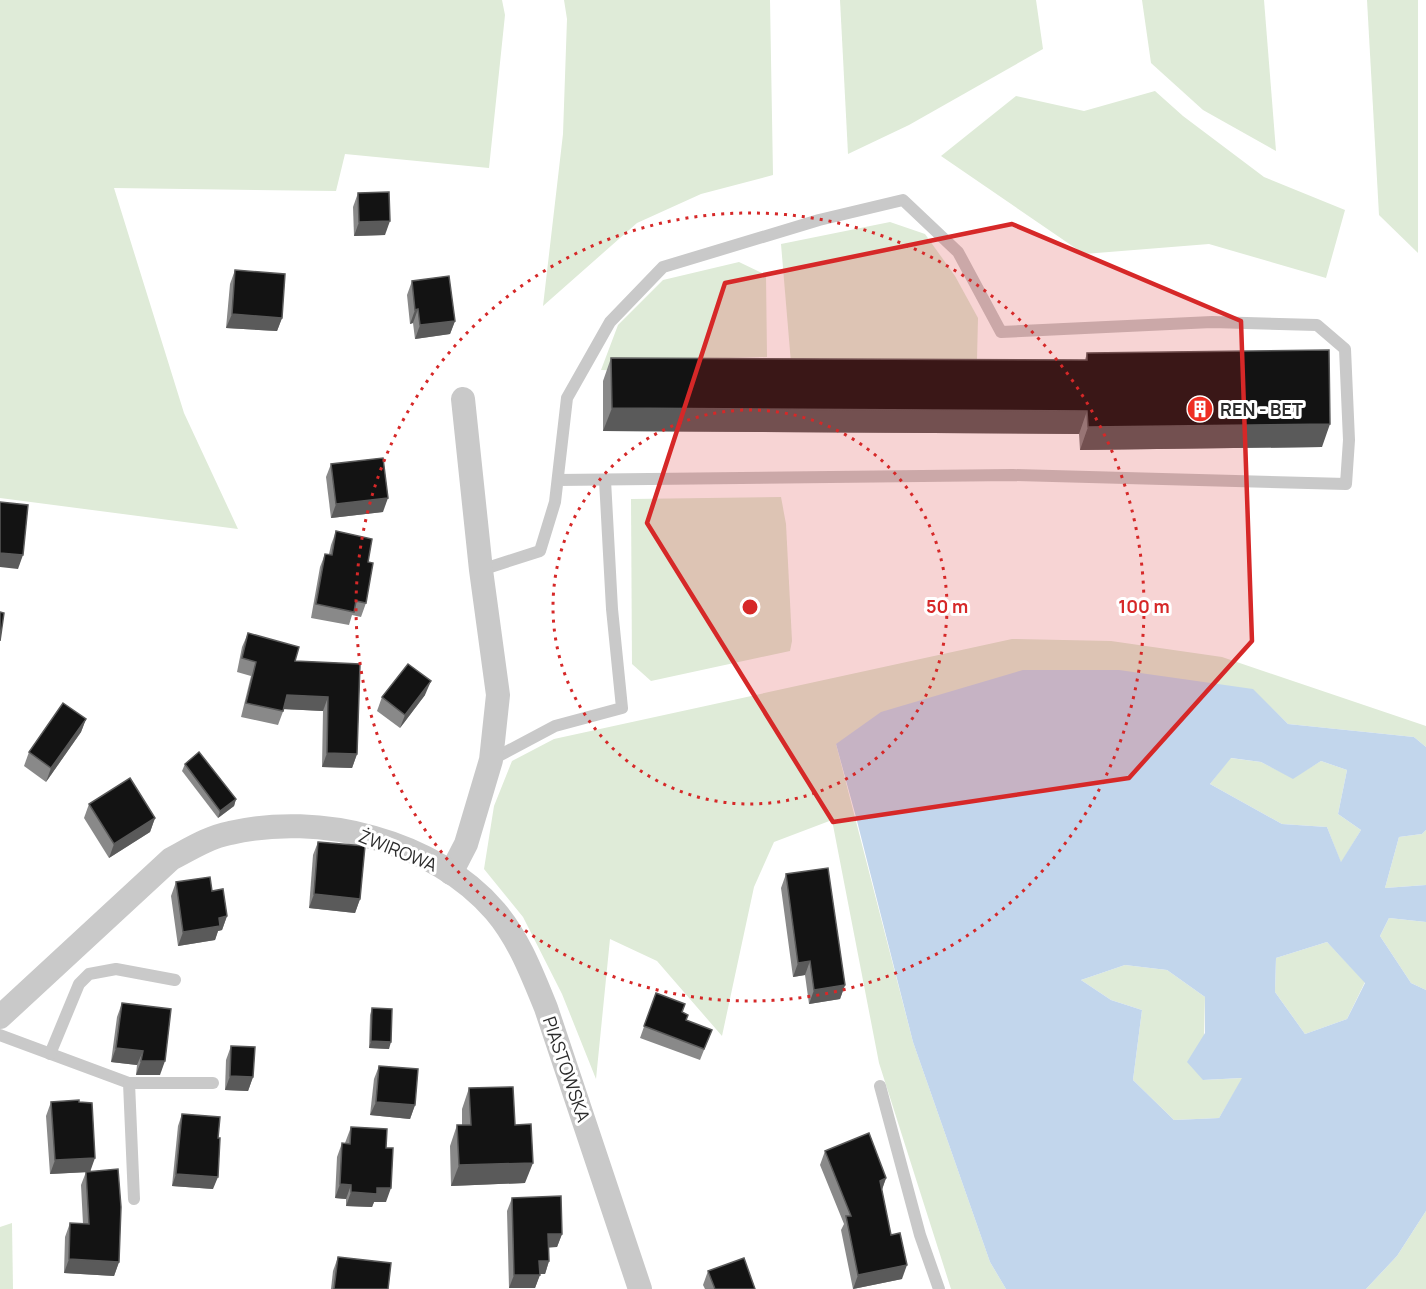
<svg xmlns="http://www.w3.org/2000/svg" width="1426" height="1289" font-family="Manrope,sans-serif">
<rect width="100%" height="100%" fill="#fff"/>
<!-- green -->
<g fill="#dfebd8">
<polygon points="0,0 502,0 505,15 489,168 345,154 336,191 114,188 184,413 238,529 0,498"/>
<polygon points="564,0 770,0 773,175 701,194 637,223 543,306 563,134 567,19"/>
<polygon points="840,0 1036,0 1043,49 909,125 848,154"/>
<polygon points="1142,0 1264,0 1276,151 1203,110 1151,63"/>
<polygon points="1367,0 1418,0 1418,253 1379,215"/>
<polygon points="1155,91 1183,116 1264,177 1345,210 1326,278 1209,244 1084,254 941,156 1016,96 1084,111"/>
<polygon points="890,222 925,234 955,276 978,318 977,359 791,363 781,244"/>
<polygon points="739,262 766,275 767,357 729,358 726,370 703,373 601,370 618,325 663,280"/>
<polygon points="781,497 786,524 792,641 790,651 651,681 632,664 631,499"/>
<polygon points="1012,639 1111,641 1222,657 1426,726 1426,747 1414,737 1288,724 1252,689 836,744 913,1042 990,1262 1006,1289 951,1289 879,1063 832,820 774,842 754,887 722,1036 657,961 610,939 596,1079 562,994 523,917 484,869 494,806 512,761 554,739"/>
<polygon points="1230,758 1261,762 1293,778 1321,761 1347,770 1338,814 1361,830 1341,863 1327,827 1282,824 1210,784"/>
<polygon points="1426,830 1426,885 1385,888 1399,837 1422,834"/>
<polygon points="1389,918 1426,922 1426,990 1411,983 1380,936"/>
<polygon points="1327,942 1365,982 1347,1019 1305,1034 1275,992 1276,958"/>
<polygon points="1125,965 1167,970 1205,997 1203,1080 1243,1078 1219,1118 1174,1120 1133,1080 1142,1010 1111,1000 1081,980"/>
<polygon points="1426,1211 1426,1289 1366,1289 1397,1256"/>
<polygon points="12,1223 13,1289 0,1289 0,1227"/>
</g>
<!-- water -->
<path fill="#c2d6ec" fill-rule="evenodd" d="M1023,670H1119L1253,689L1288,724L1414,737L1426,747V830L1422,834L1399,837L1385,888L1426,885V922L1389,918L1380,936L1411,983L1426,990V1211L1397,1256L1366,1289H1006L990,1262L913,1042L856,817L836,744L881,712ZM1231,758L1261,762L1293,779L1321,761L1347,770L1338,814L1361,830L1341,862L1327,827L1282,824L1210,784ZM1327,942L1365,983L1347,1019L1305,1034L1275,992L1276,958ZM1125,965L1167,970L1205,997V1033L1187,1062L1203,1080L1242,1078L1219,1118L1174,1120L1133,1080L1142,1010L1111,1000L1081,980Z"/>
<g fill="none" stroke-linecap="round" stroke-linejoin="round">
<!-- service -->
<g stroke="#c9c9c9" stroke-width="12">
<polyline points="481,570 540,551 555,502 567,398 610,322 663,267 819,220 903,200 958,252 1001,332 1212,322 1317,325 1345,349 1349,440 1346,484 1013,475 558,480"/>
<polyline points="491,760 555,726 622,708 612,609 605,480"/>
<polyline points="0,1035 129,1083 134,1199"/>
<polyline points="50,1054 79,984 89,974 116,969 175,980"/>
<polyline points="129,1083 213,1083"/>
<polyline points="880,1086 920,1235 939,1289"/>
</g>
<!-- minor -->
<g stroke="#c9c9c9" stroke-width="24">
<polyline points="451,873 466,844 491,760 498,695 481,570 463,399"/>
<path d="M0,1017L171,859C190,849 209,837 230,833C319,812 434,840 495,911C519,939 532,974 546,1008L640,1289"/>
</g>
</g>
<!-- wall -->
<g fill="#898989">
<polygon points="358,193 385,235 354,236 353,207"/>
<polygon points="235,270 282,318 277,331 226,328 230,284"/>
<polygon points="412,281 455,321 450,334 415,339 413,323 410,324 407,295"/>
<polygon points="1087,353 1322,447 1080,450 1079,434 603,431 603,381 611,358 1085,360"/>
<polygon points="331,464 383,512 331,518 326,477"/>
<polygon points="336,531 368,562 366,603 361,617 352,615 349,625 311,618 320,567 325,554 329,554 331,545"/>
<polygon points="248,633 295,661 360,664 357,754 352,768 322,767 323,711 284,709 278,725 241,717 251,676 237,672 242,647"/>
<polygon points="425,695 400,728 377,711 382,697"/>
<polygon points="86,719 81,732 46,782 24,766 29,752"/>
<polygon points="185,764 236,799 234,806 218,818 182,771"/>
<polygon points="89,804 155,818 150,832 109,858 84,818"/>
<polygon points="318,842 360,899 355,913 309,908 313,855"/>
<polygon points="786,874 845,985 840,999 809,1004 805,975 793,977 781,888"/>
<polygon points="176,882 212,891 227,916 222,930 218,931 215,940 178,946 171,896"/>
<polygon points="656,993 682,1012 686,1020 712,1030 700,1060 640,1038"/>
<polygon points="122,1003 160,1075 136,1075 137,1065 111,1062 117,1017"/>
<polygon points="372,1008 389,1049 369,1048 370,1015"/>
<polygon points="231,1046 253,1077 248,1091 225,1090 226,1060"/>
<polygon points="379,1066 415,1105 410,1119 370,1115 374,1079"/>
<polygon points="469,1088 515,1125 525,1183 451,1186 450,1146 457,1125 462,1125 462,1109"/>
<polygon points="51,1102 91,1171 119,1262 114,1276 64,1273 65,1237 70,1223 83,1224 81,1185 86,1172 50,1174 46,1116"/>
<polygon points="182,1114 213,1189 172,1186 178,1126"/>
<polygon points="351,1127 386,1148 386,1202 374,1202 372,1207 346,1206 346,1199 335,1198 337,1157 342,1143 345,1143"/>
<polygon points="825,1151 886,1178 882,1190 891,1235 902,1279 853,1289 841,1230 844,1224 820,1165"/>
<polygon points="512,1198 562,1234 557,1247 549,1247 549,1261 545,1274 540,1274 535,1288 509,1288 507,1211"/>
<polygon points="338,1257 388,1289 331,1289 333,1271"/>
<polygon points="708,1271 755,1289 705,1289 703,1285"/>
</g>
<!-- shaded-wall -->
<g fill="#5a5a5a">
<polygon points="390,221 385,235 354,236 359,222"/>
<polygon points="418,309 413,323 410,324 415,310"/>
<polygon points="232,314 282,318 277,331 226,328"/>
<polygon points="455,321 450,334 415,339 420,325"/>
<polygon points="612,408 1087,411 1079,434 603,431"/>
<polygon points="1330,424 1322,447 1080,450 1088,427"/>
<polygon points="388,498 383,512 331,518 336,504"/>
<polygon points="0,553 23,555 18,569 0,567"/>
<polygon points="431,681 425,695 400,728 405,715"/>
<polygon points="287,695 328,697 323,711 282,709"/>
<polygon points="86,719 81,732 46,782 51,768"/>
<polygon points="327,753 357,754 352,768 322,767"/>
<polygon points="236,799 234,806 218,818 220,811"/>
<polygon points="155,818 150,832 109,858 114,844"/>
<polygon points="314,894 360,899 355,913 309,908"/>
<polygon points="227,916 222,930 218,931 215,940 178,946 183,932 219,918"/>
<polygon points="810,961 805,975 793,977 798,963"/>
<polygon points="845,985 840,999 809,1004 814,990"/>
<polygon points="371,1041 391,1042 389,1049 369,1048"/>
<polygon points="116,1048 143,1051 137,1065 111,1062"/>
<polygon points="141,1061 165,1061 160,1075 136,1075"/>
<polygon points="230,1076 253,1077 248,1091 225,1090"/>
<polygon points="376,1102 415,1105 410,1119 370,1115"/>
<polygon points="95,1158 90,1172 50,1174 55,1160"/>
<polygon points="533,1163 525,1183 451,1186 459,1165"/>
<polygon points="176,1174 218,1177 213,1189 172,1186"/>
<polygon points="886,1178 881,1192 880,1181"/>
<polygon points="340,1184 351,1185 346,1199 335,1198"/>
<polygon points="377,1188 391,1188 386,1202 374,1202 372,1207 346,1206 351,1192"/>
<polygon points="548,1234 562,1234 557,1247 544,1248"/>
<polygon points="69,1259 119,1262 114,1276 64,1273"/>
<polygon points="539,1261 549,1261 545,1274 535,1274"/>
<polygon points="907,1265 902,1279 853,1289 858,1275"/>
<polygon points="514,1275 540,1275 535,1288 509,1288"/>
</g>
<!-- building -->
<g fill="#131313" stroke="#5a5a5a" stroke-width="1.5">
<polygon points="389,192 390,221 359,222 358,193"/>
<polygon points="235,270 285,274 282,318 232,314"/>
<polygon points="449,276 455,321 420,325 418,309 415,310 412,281"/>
<polygon points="1329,350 1330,424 1088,427 1087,411 612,408 611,358 1087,360 1087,353"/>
<polygon points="383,458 388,498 336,504 331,464"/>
<polygon points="0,502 28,505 23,555 0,553"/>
<polygon points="336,531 372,539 368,562 373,563 366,603 356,601 354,612 316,604 325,554 332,555"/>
<polygon points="0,612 4,613 0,641"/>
<polygon points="248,633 299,647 295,661 360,664 357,754 327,753 328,697 287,695 283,711 246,703 256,662 242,658"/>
<polygon points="408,664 431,681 405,715 382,697"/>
<polygon points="63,703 86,719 51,768 29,752"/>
<polygon points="199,752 236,799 220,811 185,764"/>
<polygon points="130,778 155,818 114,844 89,804"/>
<polygon points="318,842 365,846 360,899 314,894"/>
<polygon points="828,868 845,985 814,990 810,961 798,963 786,874"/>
<polygon points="210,877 212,891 223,889 227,916 219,918 220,926 183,932 176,882"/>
<polygon points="656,993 685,1004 682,1012 688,1015 686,1020 712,1030 704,1049 644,1026"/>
<polygon points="122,1003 171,1009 165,1061 141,1061 143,1051 116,1048"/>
<polygon points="372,1008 392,1009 391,1042 371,1041"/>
<polygon points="231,1046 255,1047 253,1077 230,1076"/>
<polygon points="379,1066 418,1069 415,1105 376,1102"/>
<polygon points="513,1087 515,1125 531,1124 533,1163 459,1165 457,1125 471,1125 469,1088"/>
<polygon points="79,1100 79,1102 92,1103 95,1158 55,1160 51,1102"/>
<polygon points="182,1114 220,1117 218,1138 220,1138 218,1177 176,1174"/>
<polygon points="351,1127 387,1129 386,1148 393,1148 391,1188 377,1188 377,1194 351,1192 351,1185 340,1184 342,1143 350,1144"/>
<polygon points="869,1133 886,1178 880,1181 891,1235 900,1233 907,1265 858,1275 846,1216 851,1216 825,1151"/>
<polygon points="118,1169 121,1207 119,1262 69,1259 70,1223 89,1224 86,1172"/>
<polygon points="561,1196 562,1234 548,1234 549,1261 539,1261 540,1275 514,1275 512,1198"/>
<polygon points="338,1257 391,1263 388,1289 334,1289"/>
<polygon points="744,1258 755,1289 715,1289 708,1271"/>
</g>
<!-- marked area -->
<path fill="#d62828" fill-opacity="0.2" stroke="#d62828" stroke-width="4.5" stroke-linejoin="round" d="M1012,224L1241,321L1252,641L1129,778L833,822L647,523L725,283Z"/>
<!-- distance rings -->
<g fill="none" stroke="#d62828" stroke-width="3" stroke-dasharray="3 6">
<circle cx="750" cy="607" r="197"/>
<circle cx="750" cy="607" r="394"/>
</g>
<!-- icons -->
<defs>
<symbol id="building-disc" viewBox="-11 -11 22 22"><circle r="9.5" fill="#ee2e22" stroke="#fff"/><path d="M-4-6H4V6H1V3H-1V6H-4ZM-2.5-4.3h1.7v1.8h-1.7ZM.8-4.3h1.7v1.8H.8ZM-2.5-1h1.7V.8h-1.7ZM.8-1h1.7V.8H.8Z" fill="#fff"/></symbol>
</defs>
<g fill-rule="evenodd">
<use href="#building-disc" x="1185" y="394" width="30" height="30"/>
</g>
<g text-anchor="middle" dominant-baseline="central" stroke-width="6" stroke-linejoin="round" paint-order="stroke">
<!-- poi labels -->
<g font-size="18" font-weight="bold" fill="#2c2c2c" stroke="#fff" text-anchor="start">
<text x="1220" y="409">REN - BET</text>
</g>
<!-- street labels -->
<g font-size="18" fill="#2c2c2c" stroke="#fff">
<text transform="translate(398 850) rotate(22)">ŻWIROWA</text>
<text transform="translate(567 1069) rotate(71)">PIASTOWSKA</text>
</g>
</g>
<circle cx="750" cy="607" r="9" fill="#d62828" stroke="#fff" stroke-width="3"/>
<g font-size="18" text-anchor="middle" font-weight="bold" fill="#d62828" stroke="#fff" stroke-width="6" stroke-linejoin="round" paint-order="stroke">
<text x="947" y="613">50 m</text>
<text x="1144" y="613">100 m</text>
</g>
</svg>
